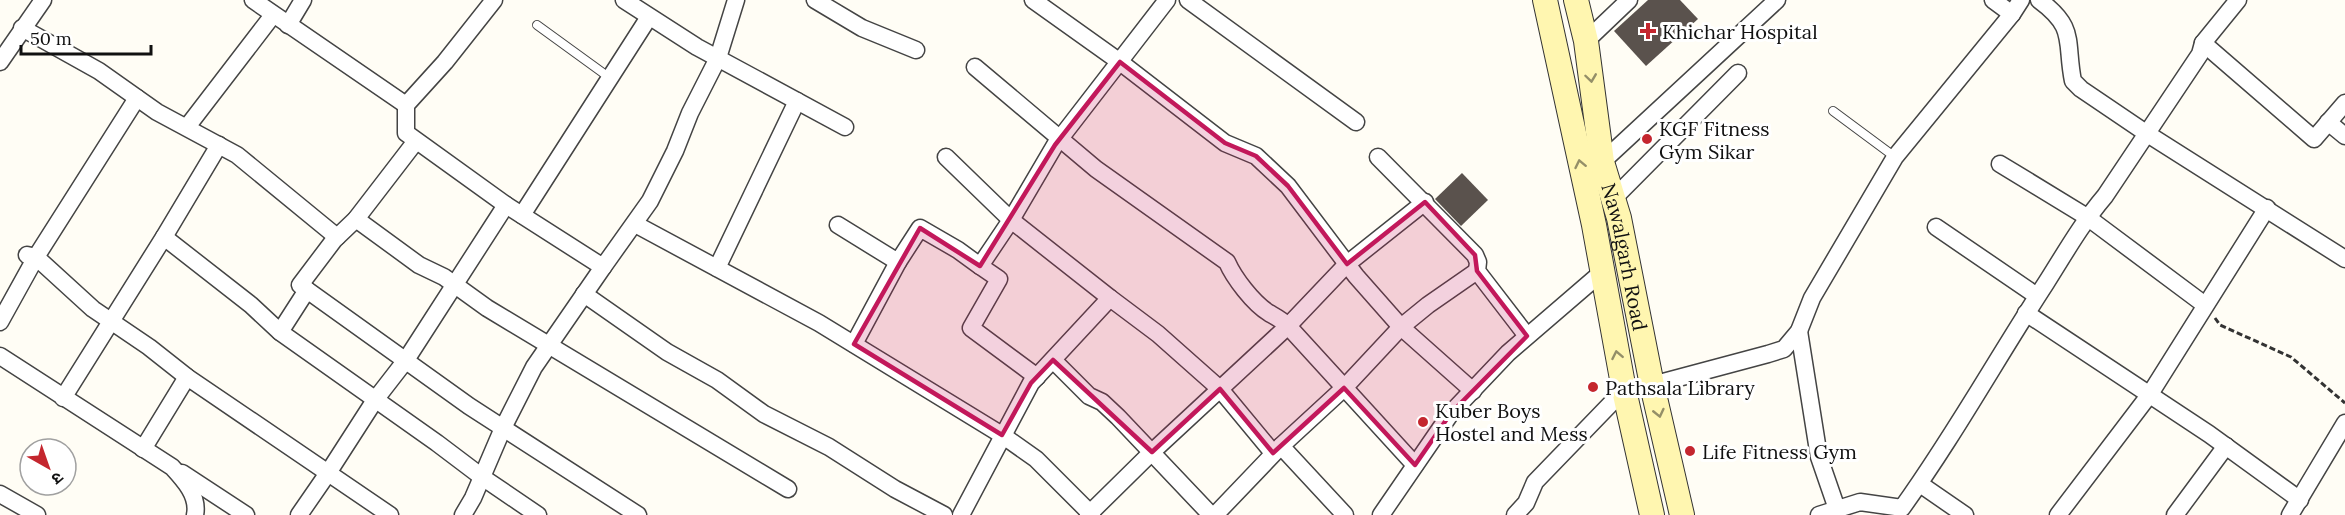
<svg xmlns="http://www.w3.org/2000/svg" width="2345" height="515" font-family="Lora,'Noto Sans Devanagari',serif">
<rect width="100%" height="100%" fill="#fffdf5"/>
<!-- building -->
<g fill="#5a524d">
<polygon points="1648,0 1680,0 1698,19 1646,66 1614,31"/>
<polygon points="1462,173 1488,200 1461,226 1435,199"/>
</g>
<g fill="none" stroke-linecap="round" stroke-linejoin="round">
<defs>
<g id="lane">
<polyline points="537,25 610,78"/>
<polyline points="1833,111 1895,157"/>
</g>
<g id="street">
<polyline points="253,0 406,105"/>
<polyline points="494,0 445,62 406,105 406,133 506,205 603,267 650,201 675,151 690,113 718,58 736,0"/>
<polyline points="624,0 697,47 845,127"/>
<polyline points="815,0 862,28 916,50"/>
<polyline points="1033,0 1120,62 1225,143 1256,156 1288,186 1356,276 1401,327 1473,391"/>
<polyline points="1188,0 1356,122"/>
<polyline points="1993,0 2012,14"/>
<path d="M2039,0C2077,28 2065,41 2073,81L2081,89L2146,133L2345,259"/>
<polyline points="288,25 303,0"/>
<polyline points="22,28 99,71 157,112 237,155 337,237"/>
<polyline points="1586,41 1629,0"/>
<polyline points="2203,43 2314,139 2345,103"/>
<polyline points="0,62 43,0"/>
<path d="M975,67L1096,169L1227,262C1234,278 1253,303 1269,313C1276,317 1282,320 1288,326L1415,465"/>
<polyline points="2328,122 2345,136"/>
<polyline points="187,127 273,15"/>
<polyline points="416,141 356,219 334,240 300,285 469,406 638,515"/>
<polyline points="946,157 1011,220 1110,298 1031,383 961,515"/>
<polyline points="1378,157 1475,255 1478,262 1477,271 1527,336"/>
<polyline points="1602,162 1777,0"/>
<polyline points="2000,164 2087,217 2205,305"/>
<polyline points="1613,199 1738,73"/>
<polyline points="522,215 649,17"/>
<polyline points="356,219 419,265 444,277 487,308 788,489"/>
<polyline points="635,224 819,323 1002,435 1036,459 1092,515"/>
<polyline points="838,225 898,262 920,228 958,250 980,266"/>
<polyline points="1936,227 2037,296"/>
<polyline points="164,237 251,305 280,332"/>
<polyline points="27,255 36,257 93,309 149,347 187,377 390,515"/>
<polyline points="717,268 797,101"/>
<polyline points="307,290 280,332 437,443 482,477 538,515"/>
<polyline points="584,294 667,352 717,380 764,414 829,447 895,489 944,515"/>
<polyline points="1110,298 1158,334 1220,389 1273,453"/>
<polyline points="2026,313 2209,434 2300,500"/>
<polyline points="0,322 36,257 137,98"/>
<polyline points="1799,331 1819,457 1837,509"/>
<polyline points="854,344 898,262"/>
<path d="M0,356L172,467C184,480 199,496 195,515"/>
<polyline points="1053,360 1089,396 1102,402 1118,417 1211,515"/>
<polyline points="1037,377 971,328 999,279 980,266 1011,220 1055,145 1167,0"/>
<polyline points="63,398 164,237 219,145"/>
<polyline points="1281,446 1345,515"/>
<polyline points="143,449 187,377"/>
<polyline points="182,473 246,515"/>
<polyline points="1920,484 1965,515"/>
<polyline points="0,494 37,515"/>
<polyline points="299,515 328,473 375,400 406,360 506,205"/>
<polyline points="463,515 473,498 503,428 534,367 603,267"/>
<polyline points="1088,515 1152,452 1288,326 1347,264 1425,202"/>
<polyline points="1215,515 1281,446 1344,388 1401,327 1428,305 1477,271"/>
<polyline points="1381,515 1451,413 1508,353 1601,273"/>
<polyline points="1515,515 1526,503 1535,482 1624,390 1652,385 1768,354 1784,349 1799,331 1812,298 1895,157 2012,14 2021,0"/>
<path d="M1819,515L1860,502L1902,508C1954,436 1997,358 2046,283C2065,253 2082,223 2105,196L2200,54L2203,43L2238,0"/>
<polyline points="2058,515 2150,394 2267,208"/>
<polyline points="2175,515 2226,446"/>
<polyline points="2290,515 2345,423"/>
</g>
<g id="secondary">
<polyline points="1545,0 1594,225 1624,390 1652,515"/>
<path id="s1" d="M1576,0L1586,41L1602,162L1619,218L1652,385L1682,515"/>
</g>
</defs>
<!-- lane casing -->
<use href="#lane" stroke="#444" stroke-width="10"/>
<!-- street casing -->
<use href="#street" stroke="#444" stroke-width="19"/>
<!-- secondary casing -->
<use href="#secondary" stroke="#333" stroke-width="26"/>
<!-- path -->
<polyline stroke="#333" stroke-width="3" stroke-dasharray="6 3" stroke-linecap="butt" points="2215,318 2220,325 2291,357 2345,403"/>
<!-- lane -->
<use href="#lane" stroke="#fff" stroke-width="8"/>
<!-- street -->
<use href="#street" stroke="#fff" stroke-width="16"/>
<!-- secondary -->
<use href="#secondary" stroke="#fff6b0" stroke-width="24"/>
</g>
<!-- one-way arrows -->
<defs><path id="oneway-chevron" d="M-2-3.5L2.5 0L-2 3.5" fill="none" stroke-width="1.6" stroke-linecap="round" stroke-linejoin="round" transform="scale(1.5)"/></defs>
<g stroke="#948f68">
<use href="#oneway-chevron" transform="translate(1591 78) rotate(82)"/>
<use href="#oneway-chevron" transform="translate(1580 164) rotate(-102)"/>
<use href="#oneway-chevron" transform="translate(1617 355) rotate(-101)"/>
<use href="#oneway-chevron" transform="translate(1659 413) rotate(77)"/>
</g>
<!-- marked area -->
<path fill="#c2185b" fill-opacity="0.2" stroke="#c2185b" stroke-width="4.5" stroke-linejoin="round" d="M1120,62L1225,143L1256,156L1288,186L1347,264L1425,202L1475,255L1477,271L1527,336L1451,413L1415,465L1344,388L1273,453L1220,389L1152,452L1053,360L1031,383L1002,435L854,344L920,228L980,266L1055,145Z"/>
<!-- markers -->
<g fill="#c4262e" stroke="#fff" stroke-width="2">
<path d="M1645 22h6v6h6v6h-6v6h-6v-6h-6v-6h6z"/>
<circle cx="1647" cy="139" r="6"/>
<circle cx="1593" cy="387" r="6"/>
<circle cx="1423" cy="422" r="6"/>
<circle cx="1690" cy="451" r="6"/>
</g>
<g text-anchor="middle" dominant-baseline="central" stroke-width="6" stroke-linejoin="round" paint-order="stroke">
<!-- poi labels -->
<g font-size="20" fill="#111" stroke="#fff" text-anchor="start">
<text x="1662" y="31">Khichar Hospital</text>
<text x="1659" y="128">KGF Fitness<tspan x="1659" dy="23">Gym Sikar</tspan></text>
<text x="1605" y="387">Pathsala Library</text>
<text x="1435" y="410">Kuber Boys<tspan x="1435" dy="23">Hostel and Mess</tspan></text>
<text x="1702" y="451">Life Fitness Gym</text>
</g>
<!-- street labels -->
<g font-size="20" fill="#111" stroke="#fff">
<text stroke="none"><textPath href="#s1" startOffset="262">Nawalgarh Road</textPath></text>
</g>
</g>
<!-- north arrow -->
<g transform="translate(48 467) rotate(140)"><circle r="28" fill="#ffffff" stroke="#a0a0a0" stroke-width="1.5"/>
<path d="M0-4.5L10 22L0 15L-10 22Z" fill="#c4262e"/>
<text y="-9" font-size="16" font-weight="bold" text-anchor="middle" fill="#111111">उ</text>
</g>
<!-- scale -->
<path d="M21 45v9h130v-9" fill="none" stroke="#111111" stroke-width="3"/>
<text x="30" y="45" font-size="18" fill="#111111" stroke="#ffffff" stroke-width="4.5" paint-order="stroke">50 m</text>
</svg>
